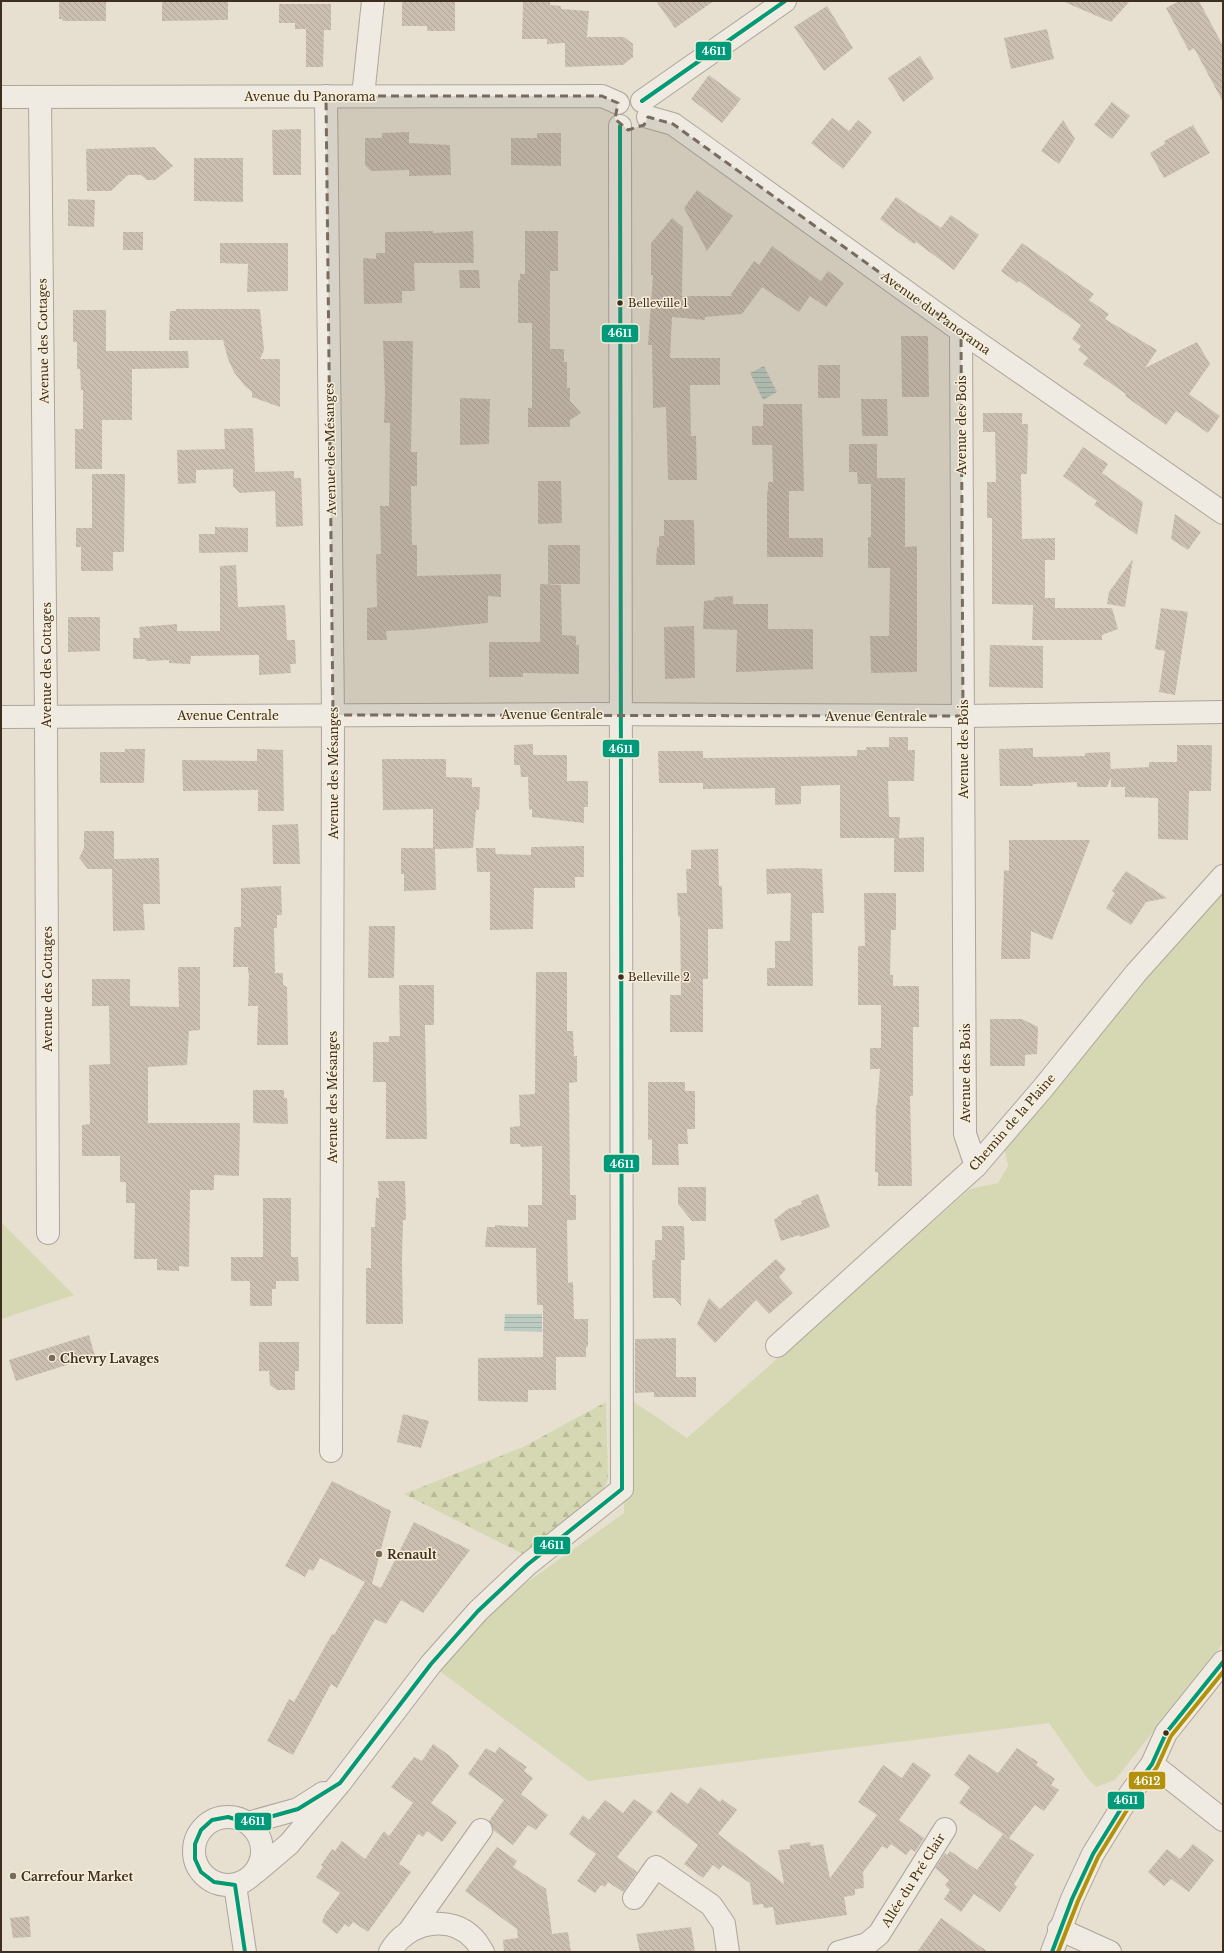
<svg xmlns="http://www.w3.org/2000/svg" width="1224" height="1953" font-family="'Libre Baskerville',serif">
<defs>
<pattern id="forest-firs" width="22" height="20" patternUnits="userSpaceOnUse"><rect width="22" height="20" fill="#d6d7b3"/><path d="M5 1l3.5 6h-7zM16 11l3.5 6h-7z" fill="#b9b99a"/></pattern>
<pattern id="water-rules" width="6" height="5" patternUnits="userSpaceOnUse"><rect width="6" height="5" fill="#bcccc2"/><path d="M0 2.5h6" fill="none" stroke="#a2b0a6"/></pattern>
<pattern id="building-back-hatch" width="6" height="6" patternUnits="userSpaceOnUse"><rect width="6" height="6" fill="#cbbfb2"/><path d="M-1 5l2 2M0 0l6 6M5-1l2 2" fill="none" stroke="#afa499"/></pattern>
</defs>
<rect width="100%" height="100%" fill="#e7e0d1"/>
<!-- grass -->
<g fill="#d6d7b3">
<polygon points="1223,885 1223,1643 1115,1780 1096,1787 1088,1779 1049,1723 588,1781 437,1669 515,1591 624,1513 627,1397 687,1438 970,1189 998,1183 1008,1166 1004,1147"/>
<polygon points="1,1222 74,1295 1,1319"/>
</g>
<!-- forest -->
<polygon fill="url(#forest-firs)" points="606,1402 608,1479 601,1496 523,1554 404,1494 523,1447"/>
<!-- water -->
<g fill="url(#water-rules)">
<polygon points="764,366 777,392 763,400 750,373"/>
<polygon points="505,1314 542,1314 542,1332 504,1331"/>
</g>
<!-- building -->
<g fill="url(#building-back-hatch)">
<polygon points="59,1 106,1 106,21 63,21 62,19 59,19"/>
<polygon points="162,1 228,1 228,20 162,21"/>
<polygon points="402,1 455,1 455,31 427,31 427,26 402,26"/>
<polygon points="523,1 550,1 550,5 561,6 561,9 589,11 587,37 624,37 633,44 633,57 623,65 565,67 565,43 547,44 547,39 522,39"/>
<polygon points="656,1 714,1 675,28"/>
<polygon points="1062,1 1130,1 1111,22"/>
<polygon points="1179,1 1199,1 1223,46 1223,102 1194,48 1189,51 1166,8"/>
<polygon points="279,4 331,4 331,30 324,30 323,67 306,67 306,29 295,29 295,23 279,23"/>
<polygon points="827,6 853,48 824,71 794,27"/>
<polygon points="1047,29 1054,59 1011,69 1004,38"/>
<polygon points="920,56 934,78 903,102 888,78"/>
<polygon points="709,75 741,99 722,123 691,99"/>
<polygon points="1112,102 1130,116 1112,139 1094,125"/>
<polygon points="832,118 849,131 858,120 872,132 843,169 811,143"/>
<polygon points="1063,120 1075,139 1059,164 1041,151"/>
<polygon points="1193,125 1210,153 1164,178 1150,153 1165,144 1164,141"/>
<polygon points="301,129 301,175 273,175 272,130"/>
<polygon points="409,132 409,143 450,145 451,175 409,176 409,170 371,171 365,165 365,138 382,138 382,133"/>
<polygon points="537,133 561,133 561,166 511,165 511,138 537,138"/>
<polygon points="154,147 173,166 155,180 147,180 141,175 128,175 111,191 87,191 86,149"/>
<polygon points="194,158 243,158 243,202 194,201"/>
<polygon points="697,190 733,216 707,251 684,208"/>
<polygon points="896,197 941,228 951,215 979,235 954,270 916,242 914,244 880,219"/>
<polygon points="68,199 95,200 94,227 68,226"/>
<polygon points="672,218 683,227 682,296 732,296 731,294 754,261 759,265 772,246 821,281 828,271 844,283 826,307 810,296 799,312 762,287 742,314 705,317 705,320 672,317 670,358 720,358 720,385 690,385 691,436 696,436 697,480 668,480 666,407 653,408 652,345 648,345 653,275 651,275 651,243"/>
<polygon points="433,231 433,233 473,231 474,263 414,263 415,291 402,291 402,303 364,304 363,258 376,259 376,253 385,253 385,232"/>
<polygon points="525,231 558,231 558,271 550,271 550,349 564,349 564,362 567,362 567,388 570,388 570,401 581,413 570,420 570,427 528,427 528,408 532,408 532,323 518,323 518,280 520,280 520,274 525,274"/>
<rect x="123" y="232" width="20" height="18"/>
<polygon points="220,243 288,243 288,291 247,292 248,264 220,263"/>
<polygon points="1022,243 1094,294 1089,300 1109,314 1105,319 1157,350 1145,368 1197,342 1210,364 1189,394 1220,416 1208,433 1176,411 1166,425 1125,396 1126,394 1083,364 1088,358 1078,350 1081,346 1072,339 1081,325 1019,281 1017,283 1001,271"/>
<polygon points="459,270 479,270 480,288 460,288"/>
<polygon points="176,309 260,309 264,350 260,359 280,359 280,407 252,397 252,392 244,385 234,372 228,359 223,340 169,340 170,311 176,311"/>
<polygon points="73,310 106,310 106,351 188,351 189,368 132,369 132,420 102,420 102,469 75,469 75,429 83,429 83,390 81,390 80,369 77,369 77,342 73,342"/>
<polygon points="901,336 928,336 929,397 902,397"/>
<polygon points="383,341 413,341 411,452 417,452 417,486 411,486 412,545 417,545 417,576 501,574 501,597 488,596 488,623 412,630 386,631 387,640 367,640 367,608 377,607 376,554 381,554 380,506 389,506 390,423 384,423 385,392"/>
<rect x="818" y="365" width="22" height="33"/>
<polygon points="460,398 490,399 489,444 460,445"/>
<polygon points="861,399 887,399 888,436 862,436"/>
<polygon points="763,404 802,404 804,491 789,491 789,538 823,538 823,557 767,557 767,491 768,492 768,482 773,482 772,445 752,445 752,426 763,426"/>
<polygon points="983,413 1022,413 1022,424 1028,424 1027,474 1021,474 1022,539 1055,538 1055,560 1045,560 1045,598 1055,598 1055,608 1112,608 1118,629 1102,635 1102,640 1032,640 1033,605 992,604 992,518 987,518 987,482 996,482 995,432 983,432"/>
<polygon points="253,428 255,472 294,471 294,478 301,478 303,526 276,527 275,491 240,493 233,486 233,469 196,470 196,483 178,484 177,450 225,449 224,429"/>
<polygon points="849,444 877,444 877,478 905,478 905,547 917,546 917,672 871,673 870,636 889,636 890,568 868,568 868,537 871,537 871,484 858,484 857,472 849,472"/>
<polygon points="1083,447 1108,464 1102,473 1143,502 1137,535 1094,505 1097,501 1063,476"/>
<polygon points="92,474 125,474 124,552 113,552 113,571 81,571 81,547 76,547 76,528 92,528"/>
<polygon points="538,481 561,481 562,523 538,524"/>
<polygon points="1175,514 1201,532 1188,550 1171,539"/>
<polygon points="664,520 694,520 695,565 656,565 657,546 659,547 659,536 664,536"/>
<polygon points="215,527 248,528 248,552 199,553 199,534 215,534"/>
<rect x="548" y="545" width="32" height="39"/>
<polygon points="1133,559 1125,607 1107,604 1109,592"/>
<polygon points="236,565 238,607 285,605 287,640 295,640 296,664 290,664 291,673 259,675 259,655 191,656 190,664 169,663 169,660 146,661 146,659 133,659 133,638 140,638 139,627 177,624 177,631 220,631 220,566"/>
<polygon points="540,584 561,585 562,635 576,636 576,645 579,645 579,674 523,673 523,677 489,677 489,642 540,642"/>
<polygon points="733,596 733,604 768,604 768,629 813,629 813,669 736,672 737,630 703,629 704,601 714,600 714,597"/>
<polygon points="1161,608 1188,612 1175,695 1159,692 1165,651 1155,649"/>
<polygon points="68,617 100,617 100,651 68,652"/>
<polygon points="694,626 695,678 665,679 664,627"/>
<polygon points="990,645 1043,646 1043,688 989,687"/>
<polygon points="889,737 908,737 908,750 915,750 914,781 888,781 889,817 900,817 899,838 924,837 924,872 894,872 894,838 840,838 840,785 801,786 801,804 775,805 775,788 703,789 703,783 659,783 658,751 703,751 703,758 857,756 857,750 866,750 866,747 889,747"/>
<polygon points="533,744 533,755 567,755 567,781 588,781 588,807 584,807 584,823 532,817 532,809 529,810 528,777 521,777 520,765 514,765 514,745"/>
<polygon points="1177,745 1212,745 1211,791 1189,791 1188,840 1158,839 1158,798 1125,797 1125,787 1111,787 1111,769 1149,767 1149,762 1177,762"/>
<polygon points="1033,748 1033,757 1085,756 1085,753 1110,752 1111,777 1107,787 1077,787 1077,782 1033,784 1033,786 1000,786 999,749"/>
<polygon points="125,749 145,749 144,783 100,783 100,752 125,752"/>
<polygon points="257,749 283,750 284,811 258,811 258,790 183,791 182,760 257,761"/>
<polygon points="382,759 446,759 446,777 472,778 472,787 480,787 479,810 476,810 473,848 435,849 436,890 404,891 404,874 401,874 401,848 433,848 433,809 383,810"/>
<polygon points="298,824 300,864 273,864 272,825"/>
<polygon points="84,831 114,831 114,859 159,858 160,904 143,904 145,930 113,931 112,869 88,869 79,858 84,848"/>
<polygon points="1009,840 1090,840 1052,940 1031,931 1030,959 1001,959 1004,870 1009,871"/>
<polygon points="584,846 584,877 575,877 575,888 534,888 533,929 490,930 490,872 477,872 476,848 495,848 496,854 531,855 531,847"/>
<polygon points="718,849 719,886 722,886 723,929 708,929 708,979 703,979 703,1032 670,1032 670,995 681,995 680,917 678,916 677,893 687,893 686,869 691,869 691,850"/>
<polygon points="798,868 822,869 824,913 812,913 813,986 767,986 767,968 775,968 775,941 790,941 791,893 767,894 766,869"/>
<polygon points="1126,871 1167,898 1146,902 1131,925 1106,908 1115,893 1112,891"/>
<polygon points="281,886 282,915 277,915 277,928 274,928 275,973 283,973 283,985 287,987 288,1045 257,1045 258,1006 248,1006 249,973 248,973 248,967 233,967 234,927 241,927 241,888"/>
<polygon points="864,893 896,893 896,930 891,930 890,975 893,975 893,986 919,986 919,1027 913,1027 913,1096 910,1096 912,1186 878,1186 878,1172 875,1172 876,1105 877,1105 880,1069 870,1069 870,1048 881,1048 881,1005 858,1005 858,946 865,946"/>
<polygon points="369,926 395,926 394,978 368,978"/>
<polygon points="178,967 200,967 200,1030 189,1031 187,1065 148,1067 148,1123 240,1123 239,1176 214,1175 214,1190 190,1190 189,1267 179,1266 179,1271 157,1270 157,1259 134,1259 135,1203 126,1203 126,1182 120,1182 120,1156 82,1156 82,1125 90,1124 89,1065 110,1064 109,1006 92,1006 92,979 130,979 130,1006 179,1007"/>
<polygon points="536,972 567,972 567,1031 573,1031 574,1056 577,1056 577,1082 569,1083 570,1195 576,1195 576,1220 567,1220 568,1283 573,1282 574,1319 588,1319 588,1346 586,1347 586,1357 556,1357 556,1390 528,1390 528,1402 478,1401 478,1358 551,1357 543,1357 543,1305 537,1305 536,1248 485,1247 487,1227 495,1227 495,1225 528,1227 528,1205 542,1205 542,1146 521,1147 520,1144 510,1144 510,1127 520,1126 519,1095 535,1094"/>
<polygon points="399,985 434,985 434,1025 425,1025 427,1139 386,1139 386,1082 373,1082 373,1042 389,1042 389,1036 400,1036"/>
<polygon points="990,1019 1022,1019 1038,1027 1037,1054 1025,1055 1025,1066 990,1066"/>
<polygon points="648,1082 685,1082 685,1091 695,1091 695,1129 687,1129 688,1144 678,1144 679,1165 652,1165 652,1139 648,1140"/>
<polygon points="253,1090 284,1090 284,1098 287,1098 288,1124 253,1123"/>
<polygon points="378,1181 405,1181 406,1220 403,1220 402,1259 403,1324 366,1324 366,1268 371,1268 371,1227 375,1227 376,1198 379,1198"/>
<polygon points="678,1187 706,1187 706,1221 692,1221 678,1204"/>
<polygon points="818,1194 830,1227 800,1237 799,1235 781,1241 774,1220 788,1209 802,1204 801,1201"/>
<polygon points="263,1198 291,1198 291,1257 298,1257 299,1281 276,1281 276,1289 272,1289 272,1306 250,1306 250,1281 231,1281 231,1257 263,1257"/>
<polygon points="662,1226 684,1226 685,1260 681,1260 681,1306 674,1298 653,1298 652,1260 655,1260 655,1240 662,1240"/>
<polygon points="776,1259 786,1269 779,1277 793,1293 769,1314 756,1300 715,1343 697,1324 709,1298 720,1309"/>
<polygon points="89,1335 95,1356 16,1381 9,1360"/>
<polygon points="676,1338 676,1377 696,1377 696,1397 654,1397 654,1392 635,1393 635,1339"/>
<polygon points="259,1342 299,1342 299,1371 295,1371 295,1390 277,1390 270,1385 269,1371 259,1371"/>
<polygon points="403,1414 429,1421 421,1448 397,1442"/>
<polygon points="332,1481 391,1511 372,1584 381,1588 414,1522 470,1550 423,1613 401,1600 386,1624 375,1619 337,1688 331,1684 293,1755 267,1741 289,1699 294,1702 332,1634 334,1635 365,1582 320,1558 313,1571 309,1569 305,1577 285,1566"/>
<polygon points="433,1744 450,1756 459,1766 431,1803 457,1822 442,1842 427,1831 423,1837 418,1834 399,1864 411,1872 368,1932 353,1922 349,1927 345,1924 337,1934 322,1922 325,1914 340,1893 316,1877 323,1867 321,1865 332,1849 335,1851 342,1841 365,1859 384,1831 389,1836 413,1803 391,1787 414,1757 422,1761"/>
<polygon points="499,1747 527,1767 524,1771 533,1778 521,1794 548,1815 536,1830 528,1825 513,1845 493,1830 489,1821 504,1800 468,1774 486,1748 495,1753"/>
<polygon points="1017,1748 1038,1762 1036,1765 1055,1779 1051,1785 1059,1790 1044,1811 1035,1805 1009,1838 959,1803 970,1787 954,1775 969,1754 998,1773"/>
<polygon points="913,1762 931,1775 899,1820 924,1838 915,1852 911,1849 906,1855 891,1844 887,1849 882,1846 863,1872 864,1888 855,1889 855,1895 844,1897 847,1915 776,1925 773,1907 764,1908 763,1904 753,1905 750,1883 723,1865 719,1870 713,1865 703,1878 684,1864 698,1845 656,1812 671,1792 688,1804 700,1787 720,1802 722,1799 737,1810 718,1834 784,1884 778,1850 790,1849 790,1845 810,1842 811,1846 823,1844 830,1878 877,1815 858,1802 883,1765 902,1778"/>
<polygon points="634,1799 653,1812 617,1857 637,1872 623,1892 608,1882 605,1887 601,1885 595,1893 577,1881 596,1854 569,1834 583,1815 589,1820 605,1800 623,1813"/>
<polygon points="1003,1834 1034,1855 1014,1884 1017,1887 1000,1912 974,1894 961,1912 944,1899 950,1890 945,1885 949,1880 935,1868 945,1853 947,1855 950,1851 977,1870"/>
<polygon points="1193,1844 1214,1860 1189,1892 1171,1879 1164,1886 1148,1872 1167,1849 1180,1859"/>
<polygon points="497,1847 517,1861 513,1867 546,1889 552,1934 568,1932 571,1952 504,1952 503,1940 518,1938 517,1929 465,1891"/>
<polygon points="29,1916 31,1937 13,1938 10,1918"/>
<polygon points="941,1918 988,1952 917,1952"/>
<polygon points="691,1927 695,1952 640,1952 636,1934"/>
</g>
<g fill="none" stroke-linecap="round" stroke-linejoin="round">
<defs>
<g id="minor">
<polyline points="326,96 333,715 331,1451"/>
<polyline points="363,96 373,1"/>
<polyline points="1,97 602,96 618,103"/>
<polyline points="40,97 46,717 48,1233"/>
<polyline points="642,101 785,1"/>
<polyline points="648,117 673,124 961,331 1223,513"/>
<polyline points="961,331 965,1134 976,1166"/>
<polyline points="1,717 596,714 963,716 1223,712"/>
<polyline points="777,1346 976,1166 1043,1088 1136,973 1223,876"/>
<polyline points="1152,1764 1223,1820"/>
<circle cx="228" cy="1851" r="34"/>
<polyline points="248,1823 298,1809 323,1793"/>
<polyline points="256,1872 289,1844 340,1783 431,1664 478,1611 527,1565 622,1489 620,126"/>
<polyline points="235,1885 245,1952"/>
<polyline points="634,1898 656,1867 711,1905 724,1924 728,1952"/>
<polyline points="1059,1929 1110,1952"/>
<polyline points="410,1930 481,1830"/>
<path d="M390,1952C406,1922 450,1913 474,1939C478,1943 480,1948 483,1952"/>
<polyline points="839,1952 867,1944 879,1934 945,1829"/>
<polyline points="1052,1952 1072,1899 1093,1854 1130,1794 1152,1764 1166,1733 1223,1662"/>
</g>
</defs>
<!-- minor casing -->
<use href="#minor" stroke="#ada599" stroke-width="24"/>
<!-- minor -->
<use href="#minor" stroke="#efebe3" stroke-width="22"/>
<defs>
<g id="bus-1">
<polyline points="642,101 785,1"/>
<polyline points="245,1952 235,1885 214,1882 201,1872 195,1859 195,1844 201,1830 212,1820 228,1817 248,1823 298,1809 340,1783 431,1664 478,1611 527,1565 622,1489 620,126"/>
<polyline points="1052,1952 1072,1899 1093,1854 1130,1794 1152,1764 1166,1733 1223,1662"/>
</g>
<polyline id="bus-2" points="1058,1952 1078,1901 1098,1857 1135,1797 1157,1767 1171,1736 1223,1672"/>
</defs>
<!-- bus-1 casing -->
<use href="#bus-1" stroke="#f7eed8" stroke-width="7"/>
<!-- bus-2 casing -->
<use href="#bus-2" stroke="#f7eed8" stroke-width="7"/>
<!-- bus-1 -->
<use href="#bus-1" stroke="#009a7a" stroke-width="4"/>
<!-- bus-2 -->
<use href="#bus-2" stroke="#b1910d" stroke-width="4"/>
</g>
<!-- marked area -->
<path fill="#786c5e" fill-opacity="0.2" stroke="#786c5e" stroke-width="3" stroke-dasharray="8 5" stroke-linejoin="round" d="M326,96H602L618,103L615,119L628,130L644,125L648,117L673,124L961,331L963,716L333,715Z"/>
<!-- markers -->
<g fill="#3d2e20" stroke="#f7eed8" stroke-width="1.5">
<circle cx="620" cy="303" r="3.5"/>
<circle cx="621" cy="977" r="3.5"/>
<circle cx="1166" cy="1733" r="3.5"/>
</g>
<g fill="#786c5e" stroke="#f7eed8" stroke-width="1.5">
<circle cx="52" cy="1358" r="4"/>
<circle cx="379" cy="1554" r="4"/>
<circle cx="13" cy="1876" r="4"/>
</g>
<g text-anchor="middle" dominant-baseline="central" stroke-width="3" stroke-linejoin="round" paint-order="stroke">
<!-- bus labels -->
<g font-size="11" fill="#3d2e20" stroke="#f7eed8" text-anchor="start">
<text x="628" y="303">Belleville 1</text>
<text x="628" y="977">Belleville 2</text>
</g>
<!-- street labels -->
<g font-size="12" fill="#3d2e20" stroke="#f7eed8">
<text x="310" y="96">Avenue du Panorama</text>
<text transform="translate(936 313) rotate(36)">Avenue du Panorama</text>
<text transform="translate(43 341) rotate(-91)">Avenue des Cottages</text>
<text transform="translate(961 425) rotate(-90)">Avenue des Bois</text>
<text transform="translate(330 449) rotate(-91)">Avenue des Mésanges</text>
<text transform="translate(46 665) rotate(-90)">Avenue des Cottages</text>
<text x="552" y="714">Avenue Centrale</text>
<text x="228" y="715">Avenue Centrale</text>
<text x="876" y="716">Avenue Centrale</text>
<text transform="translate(963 749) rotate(-90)">Avenue des Bois</text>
<text transform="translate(333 773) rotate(-90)">Avenue des Mésanges</text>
<text transform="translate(47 989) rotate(-90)">Avenue des Cottages</text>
<text transform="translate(965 1073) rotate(-90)">Avenue des Bois</text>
<text transform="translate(332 1097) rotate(-90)">Avenue des Mésanges</text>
<text transform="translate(1012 1122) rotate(-49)">Chemin de la Plaine</text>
<text transform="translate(913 1880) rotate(-58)">Allée du Pré Clair</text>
</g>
<!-- poi labels -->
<g font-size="12" font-weight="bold" fill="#3d2e20" stroke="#f7eed8" text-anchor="start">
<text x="60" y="1358">Chevry Lavages</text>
<text x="387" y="1554">Renault</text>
<text x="21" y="1876">Carrefour Market</text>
</g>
</g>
<g stroke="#f7eed8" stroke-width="1.5">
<rect x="695" y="41" width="37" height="20" rx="4" fill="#009a7a"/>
<rect x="601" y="324" width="38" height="19" rx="4" fill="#009a7a"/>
<rect x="602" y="739" width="38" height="19" rx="4" fill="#009a7a"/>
<rect x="603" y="1154" width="37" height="19" rx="4" fill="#009a7a"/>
<rect x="533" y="1536" width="38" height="19" rx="4" fill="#009a7a"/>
<rect x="1128" y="1771" width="38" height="19" rx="4" fill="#b1910d"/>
<rect x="1107" y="1791" width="38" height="19" rx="4" fill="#009a7a"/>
<rect x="234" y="1812" width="38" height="19" rx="4" fill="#009a7a"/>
</g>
<g font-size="11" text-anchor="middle" font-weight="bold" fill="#fff">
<text x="714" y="55">4611</text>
<text x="620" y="337">4611</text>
<text x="621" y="753">4611</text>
<text x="622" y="1168">4611</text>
<text x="552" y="1549">4611</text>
<text x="1147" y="1785">4612</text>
<text x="1126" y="1804">4611</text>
<text x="253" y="1825">4611</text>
</g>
<!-- border -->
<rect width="1224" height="1953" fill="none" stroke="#3d2e20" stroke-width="4"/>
</svg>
